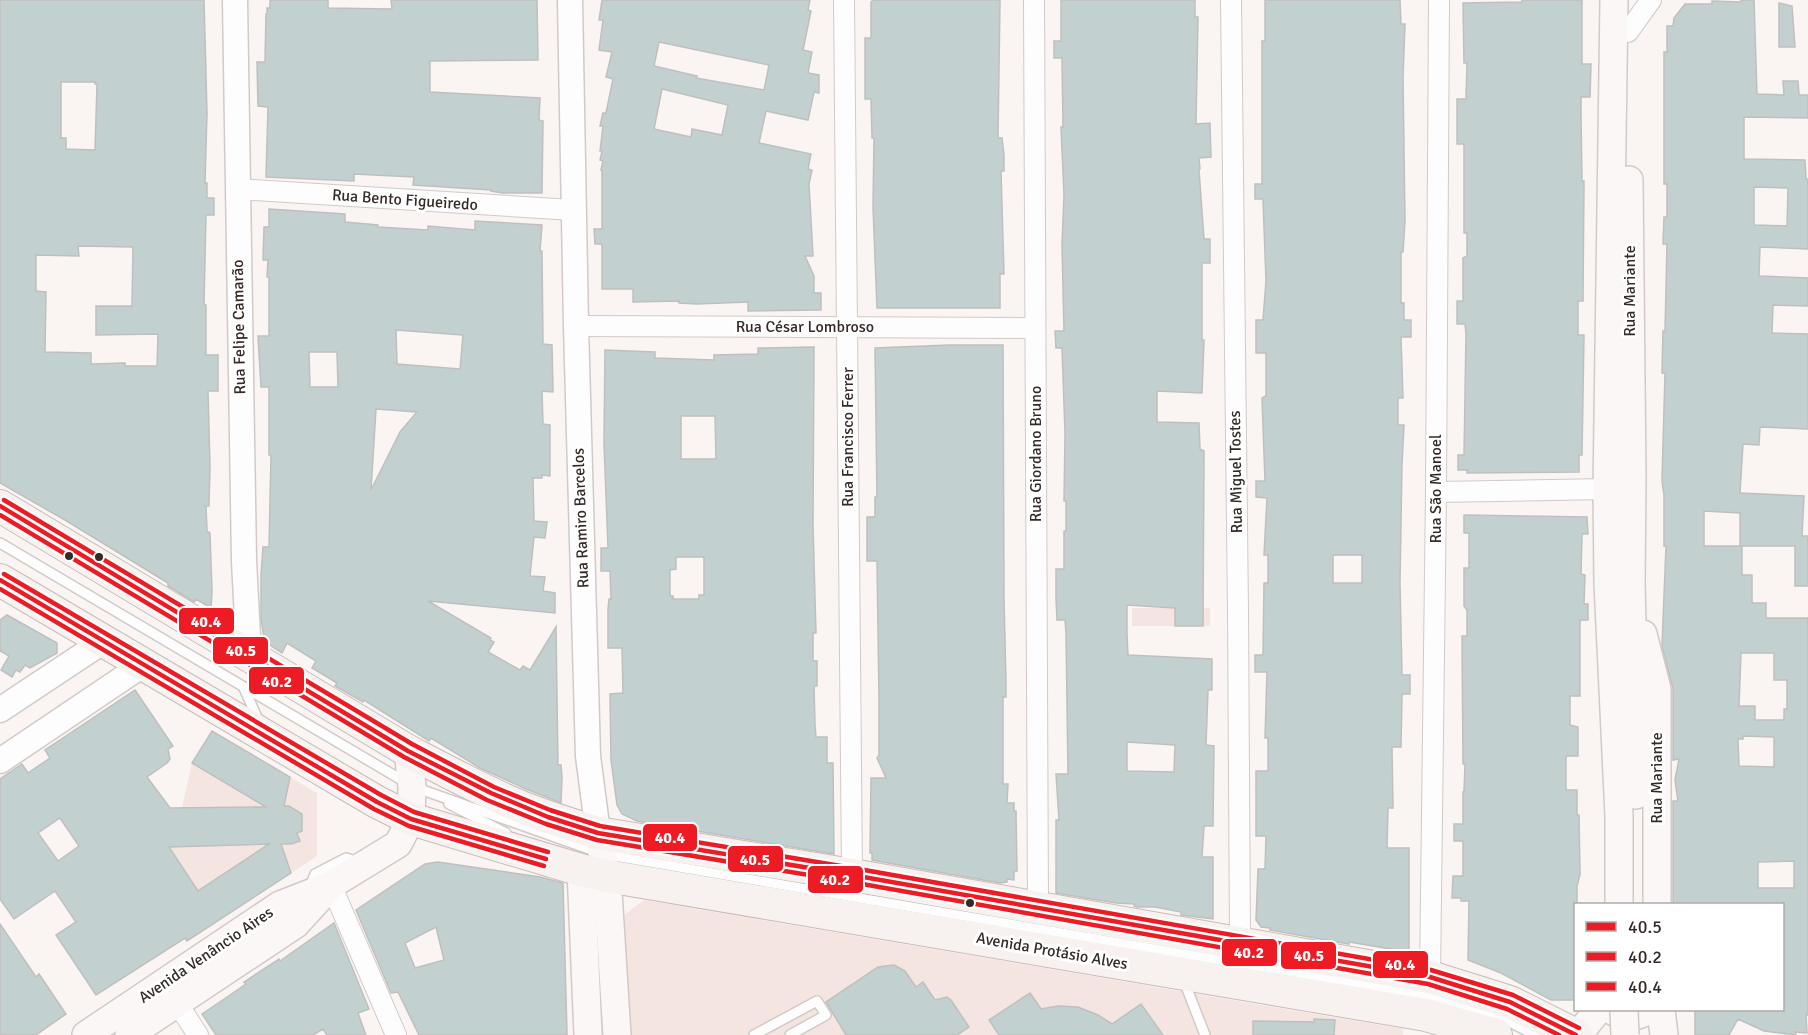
<svg xmlns="http://www.w3.org/2000/svg" width="1808" height="1035" font-family="Signika,sans-serif">
<rect width="100%" height="100%" fill="#faf4f2"/>
<!-- built -->
<g fill="#f4e5e1">
<rect x="1132" y="608" width="78" height="18"/>
<polygon points="212,731 317,793 317,856 187,941 114,831 164,798 173,812 182,808 192,763"/>
<polygon points="644,900 1403,1029 1403,1035 630,1035 624,915"/>
</g>
<!-- building -->
<g fill="#c2d1d0" stroke="#bec0bf" stroke-width="1.5" fill-rule="evenodd">
<path d="M0,0H204L207,113L205,183H207V198H214V215H206L204,305H206V355H218V391H208L210,467L209,506H206L207,531L210,533L212,592L211,608L196,599L194,602L168,586V583L65,520L0,483ZM61,82H95V84H97L95,150L66,149V138H61ZM78,246L133,247L132,306H96V335L158,334L157,366H125V363L91,364V353L45,352L46,292L36,291V255L79,256Z"/>
<polygon points="270,0 328,0 328,8 392,9 391,0 537,0 538,60 430,61 430,92 540,98 539,120 543,121 542,193 503,193 491,191 491,190 413,185 414,177 354,174 354,181 266,177 268,107 258,106 257,62 265,62 266,14 267,14 267,8 270,8"/>
<path d="M602,0H810L808,10L811,11L803,50L812,52L808,73L819,75V93L814,92L808,120L766,111L759,143L811,154L808,169L812,170L809,184L813,256H805L814,276V293H821V310L748,311V302L697,304L679,303V301L633,302V289H602V244H595L594,229H602V171L601,170L603,161L600,160L602,151H600L603,126H600L603,113H606L613,79L606,77L612,52L599,50L603,20H599ZM659,42L769,65L764,90L696,78L697,76L654,66ZM662,89L728,105L722,135L692,129L691,137L654,129Z"/>
<polygon points="873,0 1000,0 998,138 1002,138 1004,155 1004,171 1001,171 1004,274 1000,274 1000,308 877,308 873,207 874,138 872,138 871,99 865,99 865,38 871,38 871,2"/>
<path d="M1061,0H1195V17H1198L1196,124L1210,123L1211,157L1199,158L1200,169L1199,170L1204,239H1210V263H1202V340H1204L1202,393L1157,391V422L1199,423L1200,449L1204,451L1203,626H1175V608L1127,605V635L1128,655L1212,659V690H1208L1206,745L1214,746L1213,826H1204L1202,857H1213V919L1181,915V912L1155,907H1137L1134,906V904L1116,903L1056,893V820H1059L1056,774H1068L1066,633L1065,620H1057L1056,599V569H1064V531H1066V501H1064L1065,433L1062,348H1056L1055,331H1064L1062,245L1064,195L1061,127H1063L1062,58H1054V41H1061ZM1127,742L1175,745L1174,772L1127,771Z"/>
<path d="M1265,0H1400L1401,24H1405L1403,77L1405,221L1403,252H1401V303H1404V320H1411V337H1401L1403,398H1398V425H1404L1402,464L1400,583L1402,675H1410V694H1402L1401,747H1392L1393,808H1388L1387,848H1409V952L1349,942V944L1270,930V928L1261,927L1256,920L1258,869H1265L1266,836H1256V771H1268V738H1265L1267,672H1255V655H1263L1264,583H1268V555H1264L1267,498L1256,497V481H1265L1262,398L1266,396V353H1256V320H1263L1266,281L1263,199H1255V184H1262V41H1265ZM1333,555H1362V583H1333Z"/>
<polygon points="1522,0 1582,0 1582,64 1591,64 1590,97 1581,97 1581,113 1582,181 1584,181 1583,301 1578,301 1578,335 1584,335 1582,455 1579,455 1579,472 1467,473 1467,470 1458,470 1458,455 1464,455 1466,334 1465,324 1457,324 1457,301 1463,301 1463,258 1467,256 1467,233 1464,233 1464,144 1457,144 1457,99 1466,99 1467,63 1464,63 1463,3 1522,2"/>
<path d="M1741,0H1754L1757,94L1784,95L1783,81H1798L1799,95H1808V118L1744,117V159L1805,160L1806,179H1808V249L1760,247L1759,276L1808,278V306L1773,305L1772,333L1808,334V429L1760,427L1759,445L1743,444L1740,493L1804,496L1802,536H1808V586H1795V546H1742V575H1752V603H1766V618H1808V1015H1806L1807,1033L1795,1032L1796,1035L1764,1031L1738,1019L1729,1035H1695V1010H1782V904H1673V801H1678L1675,780L1679,759L1673,760V689L1662,646L1666,546H1664V495L1662,481L1665,373H1662L1663,331L1665,332L1667,244H1663L1664,217H1667V184H1664V52H1667V26H1673L1674,18L1685,4H1712V1L1741,2ZM1754,187L1788,188L1787,226L1754,225ZM1704,511L1740,513V546H1704ZM1741,653H1774V680H1787V709H1784V720H1755V706H1739ZM1743,736L1774,737V767L1739,766L1738,739H1743ZM1794,861V888H1758V862Z"/>
<polygon points="1779,3 1792,6 1795,47 1779,47"/>
<path d="M269,209L345,214V222L378,225V227L428,230V226L475,230V221L542,225L540,251H542L543,344L552,345L553,392L542,391L543,424L550,425V476L542,475V478H533L534,521L547,522L545,538L534,537L530,576L545,577L543,591L555,593V613L428,601L491,638L490,640L494,642L488,652L520,670L523,666L530,670L556,627L558,765H561L562,777L561,803L526,789L480,768L431,738L429,741L364,700L363,702L335,686L337,683L312,668L316,661L287,643L282,653L265,642L261,620V575L263,547H269L271,455H269V387H261L258,336H269V277H267L268,260H263L264,227H269ZM396,330L463,335L460,369L397,364ZM309,352H337L338,387H310ZM376,409L417,412L400,432L371,490Z"/>
<polygon points="949,345 1003,345 1004,599 1006,683 1006,697 1003,697 1003,784 1008,784 1007,803 1014,803 1014,811 1016,811 1017,871 1014,871 1014,880 1007,879 1007,882 1000,883 872,860 872,853 870,853 871,778 886,778 877,758 879,755 879,699 877,561 867,561 867,517 875,517 875,497 877,497 875,348"/>
<path d="M814,347L813,526L816,633H813V661H817V686H814L815,725L816,737H827V763H833L834,854L637,821L622,814L617,805L611,760L610,694L623,693L622,648H608V609L609,599H611L610,571H601V548H608L604,443L605,350L655,352V358L714,360V355L758,354V348ZM681,416H715L716,459H681ZM676,557H704V595H699V599H673V596H670V570L676,569Z"/>
<polygon points="1464,515 1587,517 1588,534 1582,534 1581,574 1585,575 1584,604 1588,604 1588,620 1580,620 1580,696 1570,696 1570,725 1578,727 1578,756 1566,756 1566,790 1577,790 1577,815 1579,815 1580,875 1577,886 1577,904 1575,904 1575,1000 1551,1000 1501,973 1468,960 1469,901 1461,901 1461,898 1452,898 1453,876 1463,876 1463,841 1454,841 1454,824 1463,824 1463,792 1464,792 1465,764 1463,764 1462,636 1467,636 1467,610 1464,606 1464,568 1469,568 1469,533 1464,533"/>
<polygon points="7,615 57,643 57,653 30,668 25,665 20,672 16,670 12,677 1,670 9,656 0,651 0,620"/>
<path d="M135,690L173,746L168,749L170,759L167,763L147,777L170,808L266,807L192,763L212,731L290,777L284,806H289L302,814V831L297,833L300,841L291,844H281L291,873L187,941L185,938L96,995L56,935L76,922L55,891L14,919L0,899V779L22,764L28,773L50,758L45,750ZM60,818L79,846L58,861L38,833ZM269,844L198,891L169,847Z"/>
<path d="M438,862L540,877L563,883L567,1035H419L398,992L391,993L356,910L425,864ZM436,927L444,960L415,968L405,943Z"/>
<polygon points="334,923 369,1009 358,1013 366,1035 327,1035 323,1029 313,1035 216,1035 202,1014 205,1012 246,984 244,982 279,959 280,961"/>
<polygon points="0,924 36,977 39,974 66,1014 36,1035 0,1035"/>
<polygon points="894,965 905,971 916,987 923,982 935,1000 947,997 951,1000 969,1027 957,1035 846,1035 826,1002 878,967"/>
<polygon points="1030,993 1041,1009 1058,1006 1078,1007 1098,1015 1112,1024 1141,1004 1163,1035 999,1035 989,1020"/>
<polygon points="1314,1019 1335,1020 1334,1035 1253,1035 1253,1021 1314,1022"/>
</g>
<g fill="none" stroke-linecap="round" stroke-linejoin="round">
<defs>
<g id="service">
<polyline points="0,543 407,783"/>
<polyline points="244,688 280,686"/>
<polyline points="244,688 259,722"/>
<polyline points="414,787 603,854 1428,996 1500,1017 1535,1035"/>
<polyline points="449,804 506,833"/>
<polyline points="309,889 315,874 346,858 358,862"/>
<polyline points="1184,981 1205,1035"/>
<polyline points="754,1035 817,1001 826,1015 790,1035"/>
</g>
<g id="minor">
<polyline points="844,0 852,875"/>
<polyline points="1034,0 1038,908"/>
<polyline points="1231,0 1238,611 1240,943"/>
<polyline points="1628,32 1651,0"/>
<polyline points="237,189 573,210"/>
<polyline points="576,326 1035,328"/>
<polyline points="1436,492 1607,489"/>
<polyline points="331,885 396,1035"/>
<polyline points="1430,977 1436,492 1439,0"/>
<polyline points="170,992 198,1035"/>
</g>
<g id="tertiary">
<polyline points="235,0 244,561 249,655"/>
<polyline points="570,0 576,326 588,756 598,833"/>
<polyline points="0,710 104,641"/>
<polyline points="0,761 144,664"/>
</g>
<g id="secondary">
<polyline points="1614,0 1607,489 1608,583 1619,816 1619,904"/>
<polyline points="1629,180 1632,479 1631,583 1636,795"/>
<polyline points="1643,634 1657,689 1657,904"/>
<polyline points="598,833 607,876 617,1035"/>
<polyline points="581,870 588,1035"/>
<path d="M1611,1010C1623,1018 1637,1018 1648,1010"/>
<polyline points="1661,1010 1664,1035"/>
<polyline points="86,1035 280,905 331,885 398,844 411,819 412,786 408,751"/>
<polyline points="129,1035 296,924 328,889"/>
<polyline points="1578,1035 1594,1015 1595,1010"/>
</g>
<g id="primary">
<path d="M0,506L408,751C444,770 481,790 519,806C544,817 571,824 598,833L852,875L1430,977L1510,1002L1576,1035"/>
<polyline points="0,580 377,802 411,819 581,870 607,876 1426,1015 1496,1035"/>
</g>
</defs>
<!-- service casing -->
<use href="#service" stroke="#d1cac8" stroke-width="12"/>
<!-- minor casing -->
<use href="#minor" stroke="#d1cac8" stroke-width="22"/>
<!-- tertiary casing -->
<use href="#tertiary" stroke="#d1cac8" stroke-width="27"/>
<!-- secondary casing -->
<use href="#secondary" stroke="#d1cac8" stroke-width="30"/>
<!-- primary casing -->
<use href="#primary" stroke="#c9bcb8" stroke-width="34"/>
<!-- service -->
<use href="#service" stroke="#fefdfd" stroke-width="9"/>
<!-- minor -->
<use href="#minor" stroke="#fefdfd" stroke-width="20"/>
<!-- tertiary -->
<use href="#tertiary" stroke="#fefdfd" stroke-width="24"/>
<!-- secondary -->
<use href="#secondary" stroke="#fbf7f6" stroke-width="27"/>
<!-- primary -->
<use href="#primary" stroke="#f7f1ef" stroke-width="32"/>
<defs>
<polyline id="secondary-bridge" points="1624,1010 1625,1035"/>
</defs>
<!-- secondary-bridge casing -->
<use href="#secondary-bridge" stroke="#d1cac8" stroke-width="30" stroke-linecap="butt"/>
<!-- secondary-bridge -->
<use href="#secondary-bridge" stroke="#fbf7f6" stroke-width="27"/>
<defs>
<g id="bus-1">
<polyline points="0,506 408,751 491,793 548,817 598,833 852,875 1430,977 1510,1002 1576,1035"/>
<polyline points="0,580 377,802 411,819 546,859"/>
</g>
<g id="bus-2">
<polyline points="0,515 404,757 487,800 546,824 597,840 851,882 1428,984 1507,1009 1559,1035"/>
<polyline points="0,589 374,809 409,826 544,866"/>
</g>
<g id="bus-3">
<polyline points="4,500 412,744 494,787 550,810 600,826 853,868 1431,970 1513,995 1579,1028"/>
<polyline points="4,574 381,795 414,812 548,852"/>
</g>
</defs>
<!-- bus-1 casing -->
<use href="#bus-1" stroke="#fff" stroke-width="9"/>
<!-- bus-2 casing -->
<use href="#bus-2" stroke="#fff" stroke-width="9"/>
<!-- bus-3 casing -->
<use href="#bus-3" stroke="#fff" stroke-width="9"/>
<!-- bus-1 -->
<use href="#bus-1" stroke="#ed1c24" stroke-width="4.5"/>
<!-- bus-2 -->
<use href="#bus-2" stroke="#ed1c24" stroke-width="4.5"/>
<!-- bus-3 -->
<use href="#bus-3" stroke="#ed1c24" stroke-width="4.5"/>
</g>
<!-- markers -->
<g fill="#342a27" stroke="#fff" stroke-width="2">
<circle cx="69" cy="556" r="5"/>
<circle cx="99" cy="557" r="5"/>
<circle cx="970" cy="903" r="5"/>
</g>
<g text-anchor="middle" dominant-baseline="central" stroke-width="6" stroke-linejoin="round" paint-order="stroke">
<!-- street labels -->
<g font-size="16" fill="#342a27" stroke="#fff">
<text transform="translate(405 200) rotate(4)">Rua Bento Figueiredo</text>
<text transform="translate(1630 291) rotate(-90)">Rua Mariante</text>
<text transform="translate(239 327) rotate(-91)">Rua Felipe Camarão</text>
<text x="805" y="327">Rua César Lombroso</text>
<text transform="translate(848 437) rotate(-90)">Rua Francisco Ferrer</text>
<text transform="translate(1036 454) rotate(-90)">Rua Giordano Bruno</text>
<text transform="translate(1236 472) rotate(-91)">Rua Miguel Tostes</text>
<text transform="translate(1436 489) rotate(-90)">Rua São Manoel</text>
<text transform="translate(581 518) rotate(-92)">Rua Ramiro Barcelos</text>
<text transform="translate(1657 778) rotate(-90)">Rua Mariante</text>
<text transform="translate(1052 951) rotate(10)">Avenida Protásio Alves</text>
<text transform="translate(206 955) rotate(-34)">Avenida Venâncio Aires</text>
</g>
</g>
<g stroke="#fff" stroke-width="2">
<rect x="178" y="607" width="57" height="28" rx="6" fill="#ed1c24"/>
<rect x="212" y="636" width="57" height="29" rx="6" fill="#ed1c24"/>
<rect x="248" y="666" width="57" height="29" rx="6" fill="#ed1c24"/>
<rect x="642" y="823" width="56" height="29" rx="6" fill="#ed1c24"/>
<rect x="727" y="845" width="57" height="28" rx="6" fill="#ed1c24"/>
<rect x="807" y="865" width="57" height="29" rx="6" fill="#ed1c24"/>
<rect x="1221" y="938" width="57" height="29" rx="6" fill="#ed1c24"/>
<rect x="1280" y="941" width="57" height="29" rx="6" fill="#ed1c24"/>
<rect x="1372" y="950" width="57" height="29" rx="6" fill="#ed1c24"/>
</g>
<g font-size="16" text-anchor="middle" font-weight="bold" fill="#fff">
<text x="206" y="627">40.4</text>
<text x="241" y="656">40.5</text>
<text x="277" y="687">40.2</text>
<text x="670" y="843">40.4</text>
<text x="755" y="865">40.5</text>
<text x="835" y="885">40.2</text>
<text x="1249" y="958">40.2</text>
<text x="1309" y="961">40.5</text>
<text x="1400" y="970">40.4</text>
</g>
<!-- legend -->
<rect x="1574" y="903" width="210" height="108" fill="#ffffff" stroke="#aeaaa9" stroke-width="1.5"/>
<rect x="1586" y="922" width="30" height="9" fill="#ed1c24" stroke="#aeaaa9" stroke-width="1.5"/>
<text x="1628" y="933" font-size="18" fill="#342a27">40.5</text>
<rect x="1586" y="952" width="30" height="9" fill="#ed1c24" stroke="#aeaaa9" stroke-width="1.5"/>
<text x="1628" y="963" font-size="18" fill="#342a27">40.2</text>
<rect x="1586" y="982" width="30" height="9" fill="#ed1c24" stroke="#aeaaa9" stroke-width="1.5"/>
<text x="1628" y="993" font-size="18" fill="#342a27">40.4</text>
</svg>
